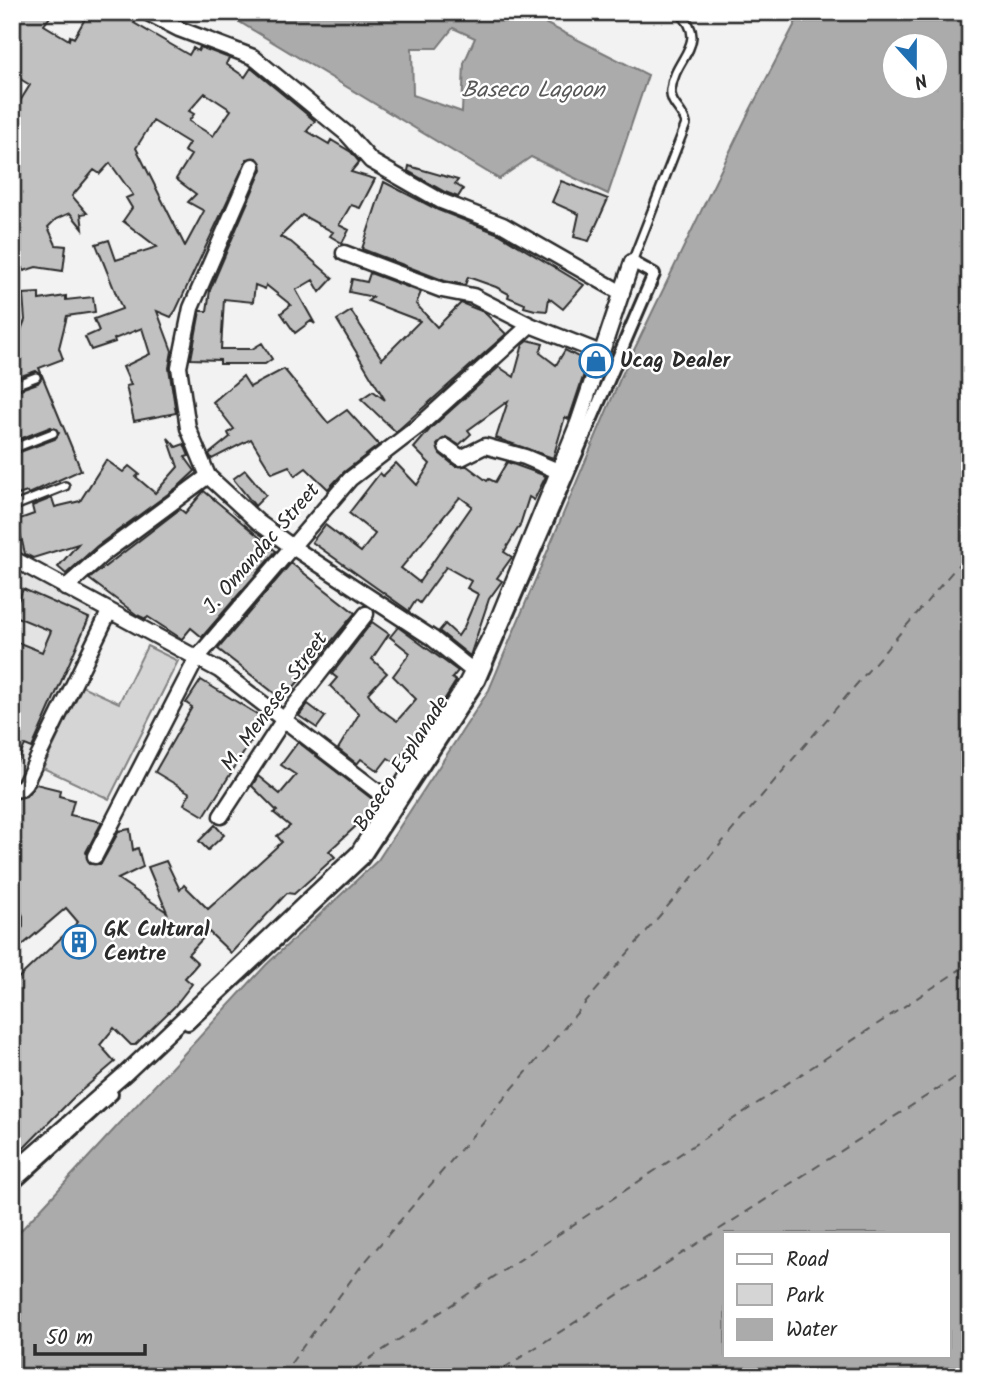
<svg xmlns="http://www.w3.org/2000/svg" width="982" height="1389" font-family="Kalam,sans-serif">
<rect width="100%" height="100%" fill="#f2f2f2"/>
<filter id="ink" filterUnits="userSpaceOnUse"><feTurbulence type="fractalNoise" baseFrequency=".0143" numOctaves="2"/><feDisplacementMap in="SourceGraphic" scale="14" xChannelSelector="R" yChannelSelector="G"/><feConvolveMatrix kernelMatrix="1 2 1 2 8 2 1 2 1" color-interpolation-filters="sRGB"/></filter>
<g filter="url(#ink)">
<!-- built -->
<polygon fill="#e3e3e3" points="12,570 96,607 19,782 12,779"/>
<!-- green -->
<polygon fill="#d5d5d5" stroke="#808080" stroke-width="2" points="147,646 178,661 109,799 43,768 82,686 119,703"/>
<!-- water -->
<g fill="#ababab" stroke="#787878" stroke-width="2" fill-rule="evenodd">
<path d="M223,12H523L648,75L608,194L531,157L499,179ZM453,28L475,38L464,63L462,112L413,95L412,48H437Z"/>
<path d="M801,12H970V1377H12V1240L266,965L378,860L489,690L620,379L747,116ZM894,46H936V88H894ZM725,1233H949V1356H725Z"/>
</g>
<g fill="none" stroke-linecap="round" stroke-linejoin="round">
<!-- ferry -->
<g stroke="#585858" stroke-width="2" stroke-dasharray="9 7" stroke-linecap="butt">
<polyline points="281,1377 359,1269 970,551"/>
<polyline points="342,1377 970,963"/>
<polyline points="490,1377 970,1068"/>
</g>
</g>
<!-- building -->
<g fill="#c1c1c1" stroke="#2b2b2b" stroke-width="2" fill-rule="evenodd">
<path d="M17,12H43L50,17L44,25L69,40L70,36L74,38L89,12H122L136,21L134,23L189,55L193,48L198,51L200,47L229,58L226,64L245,77L251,68L315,121L307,131L329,144L331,140L351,152L359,162L351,172L375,179L360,208L351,205L339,225L349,230L342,243L330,236L333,232L302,215L280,237L291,242L333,278L320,292L313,280L296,290L315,324L311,321L295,333L281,313L291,305L266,285L265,289L255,285L253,302L224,299L221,349H252L262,343L272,359L265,364H220V360L191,359L200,311H207L210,290L262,169L257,158L247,159L176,310L171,317L157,311L172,351L169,368L176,413L134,421L126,386L131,385L123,367L150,354L142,328L114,339L115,342L91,350L85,337L99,331L94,319L122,309L96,244L109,240L116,260L157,247L123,221L132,208L126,198L133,195L110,163L100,174L94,170L72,196L87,213L81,214L83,229L70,213L56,219L48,227L56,245L66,246L63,271L36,267L24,271L12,243V114L30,85L12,74V21ZM205,93L231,110L213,136L189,121L194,114L189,111ZM153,121L189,143L184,151L191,155L176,179L196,194L188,202L204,211L185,246L136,148Z"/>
<polygon points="409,166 458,180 455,184 463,189 458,197 445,192 408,171"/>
<polygon points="561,181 608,199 589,241 574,237 579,214 552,202"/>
<polygon points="384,182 438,210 499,234 584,285 563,309 549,298 547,311 535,310 524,307 525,304 508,297 509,294 496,287 468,277 465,285 445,281 362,249"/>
<polygon points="370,273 421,292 416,304 437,327 461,303 484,312 506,334 396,432 361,399 373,391 385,400 337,320 351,311 382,359 420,321 368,301 373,297 349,292 352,279 367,282"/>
<polygon points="39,293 39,300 66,296 66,300 93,297 95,312 67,316 59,348 63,359 39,368 81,470 28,494 27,492 12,497 12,455 55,439 59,433 51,427 12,442 12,392 38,383 42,377 36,371 12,379 12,334 21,330 25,320 23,294"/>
<path d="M528,340L543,344L540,353L556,365L565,350L588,362L569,419L565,417L553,458L496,438L508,401L468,430L471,434L459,445L446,437L437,445L440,454L455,466H467L487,481L489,479L495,482L507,462L546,476L534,500L529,497L520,525L504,552L512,557L497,578L502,581L489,599L470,656L439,631L445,624L458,636L464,627L478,594L467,588L471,581L446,567L420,603L416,600L409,611L312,542L325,525L361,552L375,534L349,513L380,473L383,476L396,463L417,485L430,464L414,448L431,428L499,367L514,377L523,344ZM460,497L472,506L419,582L401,568Z"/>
<polygon points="284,369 328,423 347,410 379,445 344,472 328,489 306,468 295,476 289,466 272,473 251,439 212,459 209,454 230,437 228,433 234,429 213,402 243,376 250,387"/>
<polygon points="168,438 176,447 184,444 189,456 185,457 195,471 179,486 97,546 66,574 58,567 78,544 33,558 25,554 17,520 34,514 32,506 52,498 55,507 80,501 106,460 123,472 129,466 139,474 136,477 155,493 178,467"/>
<polygon points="245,470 266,495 255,506 233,479"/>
<polygon points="204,491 276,551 202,637 191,628 182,639 148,617 146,619 137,615 89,579 180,509 185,513"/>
<polygon points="291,563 355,613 283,700 218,649"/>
<polygon points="23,589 89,618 32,748 25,745 12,772 12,640 42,652 51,631 12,615"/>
<polygon points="372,622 389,634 372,659 387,673 368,693 379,708 397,721 416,699 393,676 410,653 390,637 398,627 458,671 452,678 456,681 438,710 413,737 396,763 388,758 378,771 361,759 357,764 338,749 359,714 330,686 337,678 332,674"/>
<polygon points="201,680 265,719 204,816 184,804 190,793 155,772 192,707 186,703"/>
<polygon points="308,704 325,717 317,728 299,716"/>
<polygon points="298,742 376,802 368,815 329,851 335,857 294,894 287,893 231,953 209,932 188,954 198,963 185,978 192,984 174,1007 135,1045 131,1045 114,1028 100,1045 115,1062 74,1097 12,1160 12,984 78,922 66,908 12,954 12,937 23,927 23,916 15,898 12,899 12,800 26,796 36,784 60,790 59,796 74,800 70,815 102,822 86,852 90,864 101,864 119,831 130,829 133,850 138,848 143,867 118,879 167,912 148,867 166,861 180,890 184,885 208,909 282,842 277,836 290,826 274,813 277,811 252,786 258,776 280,794 296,775 281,765"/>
<polygon points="215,825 224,835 208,850 199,841"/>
</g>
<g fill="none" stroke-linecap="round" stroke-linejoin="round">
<defs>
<g id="service">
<path d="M632,262L686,124C684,111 669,104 671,90C674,57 711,43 679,12"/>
<polyline points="12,386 36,377"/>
<polyline points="12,449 53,433"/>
<polyline points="12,507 65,486"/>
</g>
<g id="pedestrian">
<polyline points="188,1024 363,859 479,681 654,274 632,262"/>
<polyline points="12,1185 112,1094"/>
</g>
<g id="minor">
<polyline points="146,12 179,29 253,57 347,134 371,161 441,201 503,225 622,293"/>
<polyline points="253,166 191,308 179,367 188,428 208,476 258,522 291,546 432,638 473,671"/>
<polyline points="344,253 442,290 473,296 530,325 601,353"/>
<polyline points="446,447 461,458 485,446 525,457 558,471"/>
<polyline points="12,558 219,670 390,801"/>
<polyline points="65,588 103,554 208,476"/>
<polyline points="12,790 20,789 25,784 109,612"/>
<polyline points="221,816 284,719 366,614"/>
<polyline points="95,856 197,658 350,479 419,426 530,325"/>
<polyline points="12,1173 126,1073 358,853 467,682 493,631 578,423 632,262"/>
</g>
</defs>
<!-- service casing -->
<use href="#service" stroke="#2b2b2b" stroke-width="12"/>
<!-- pedestrian casing -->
<use href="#pedestrian" stroke="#2b2b2b" stroke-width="16"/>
<!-- minor casing -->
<use href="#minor" stroke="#2b2b2b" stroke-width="19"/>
<!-- service -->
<use href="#service" stroke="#fff" stroke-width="7"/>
<!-- pedestrian -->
<use href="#pedestrian" stroke="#fff" stroke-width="10"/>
<!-- minor -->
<use href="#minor" stroke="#fff" stroke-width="14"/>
</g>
</g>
<!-- icons -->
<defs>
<symbol id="shop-ring" viewBox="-11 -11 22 22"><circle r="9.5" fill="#fff" stroke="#1f6fb2" stroke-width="1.5"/><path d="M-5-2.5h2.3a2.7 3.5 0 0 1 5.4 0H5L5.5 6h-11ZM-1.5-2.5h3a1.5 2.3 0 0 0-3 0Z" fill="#1f6fb2"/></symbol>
<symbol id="building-ring" viewBox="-11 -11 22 22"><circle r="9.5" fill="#fff" stroke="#1f6fb2" stroke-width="1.5"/><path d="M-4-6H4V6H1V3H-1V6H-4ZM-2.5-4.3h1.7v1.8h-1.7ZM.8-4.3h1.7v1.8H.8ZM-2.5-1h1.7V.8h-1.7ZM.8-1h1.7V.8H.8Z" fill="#1f6fb2"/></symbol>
</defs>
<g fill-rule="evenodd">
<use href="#shop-ring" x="577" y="342" width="38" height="38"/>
<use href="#building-ring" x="60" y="923" width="38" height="38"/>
</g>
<g text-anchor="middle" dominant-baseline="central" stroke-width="5" stroke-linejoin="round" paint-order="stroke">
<!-- poi labels -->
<g font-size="21" font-weight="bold" fill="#2b2b2b" stroke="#fff" text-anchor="start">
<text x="620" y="361">Ucag Dealer</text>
<text x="104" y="930">GK Cultural<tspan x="104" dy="24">Centre</tspan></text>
</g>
<!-- street labels -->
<g font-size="21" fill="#2b2b2b" stroke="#fff">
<text transform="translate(262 549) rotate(-49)">J. Omandac Street</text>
<text transform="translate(275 702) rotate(-54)">M. Meneses Street</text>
<text transform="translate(402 764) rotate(-57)">Baseco Esplanade</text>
</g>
<!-- water labels -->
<g font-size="23" font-style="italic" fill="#585858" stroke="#fff">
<text x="533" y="91">Baseco Lagoon</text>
</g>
</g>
<!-- margin -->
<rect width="982" height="1389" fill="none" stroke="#fff" stroke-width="42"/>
<rect x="21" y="21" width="940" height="1347" fill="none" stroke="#2b2b2b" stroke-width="2.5" filter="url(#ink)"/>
<!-- legend -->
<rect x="723" y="1232" width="228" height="126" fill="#ffffff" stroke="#aaaaaa" stroke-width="2"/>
<rect x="737" y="1254" width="35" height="10" fill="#ffffff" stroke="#aaaaaa" stroke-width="2"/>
<text x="786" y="1266" font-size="21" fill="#2b2b2b">Road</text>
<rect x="737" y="1284" width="35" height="21" fill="#d5d5d5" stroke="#aaaaaa" stroke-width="2"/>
<text x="786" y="1302" font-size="21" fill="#2b2b2b">Park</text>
<rect x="737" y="1319" width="35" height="21" fill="#ababab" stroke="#aaaaaa" stroke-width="2"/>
<text x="786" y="1336" font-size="21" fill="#2b2b2b">Water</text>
<!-- north arrow -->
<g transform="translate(915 66) rotate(159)"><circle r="33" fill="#ffffff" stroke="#aaaaaa" stroke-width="2"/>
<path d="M0-5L12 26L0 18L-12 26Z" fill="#1f6fb2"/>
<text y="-10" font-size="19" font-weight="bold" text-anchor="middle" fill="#2b2b2b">N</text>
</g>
<!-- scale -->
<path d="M35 1344v10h110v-10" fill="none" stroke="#2b2b2b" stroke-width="3.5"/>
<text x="46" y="1344" font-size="21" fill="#2b2b2b" stroke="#ffffff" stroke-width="5" paint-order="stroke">50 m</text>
</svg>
